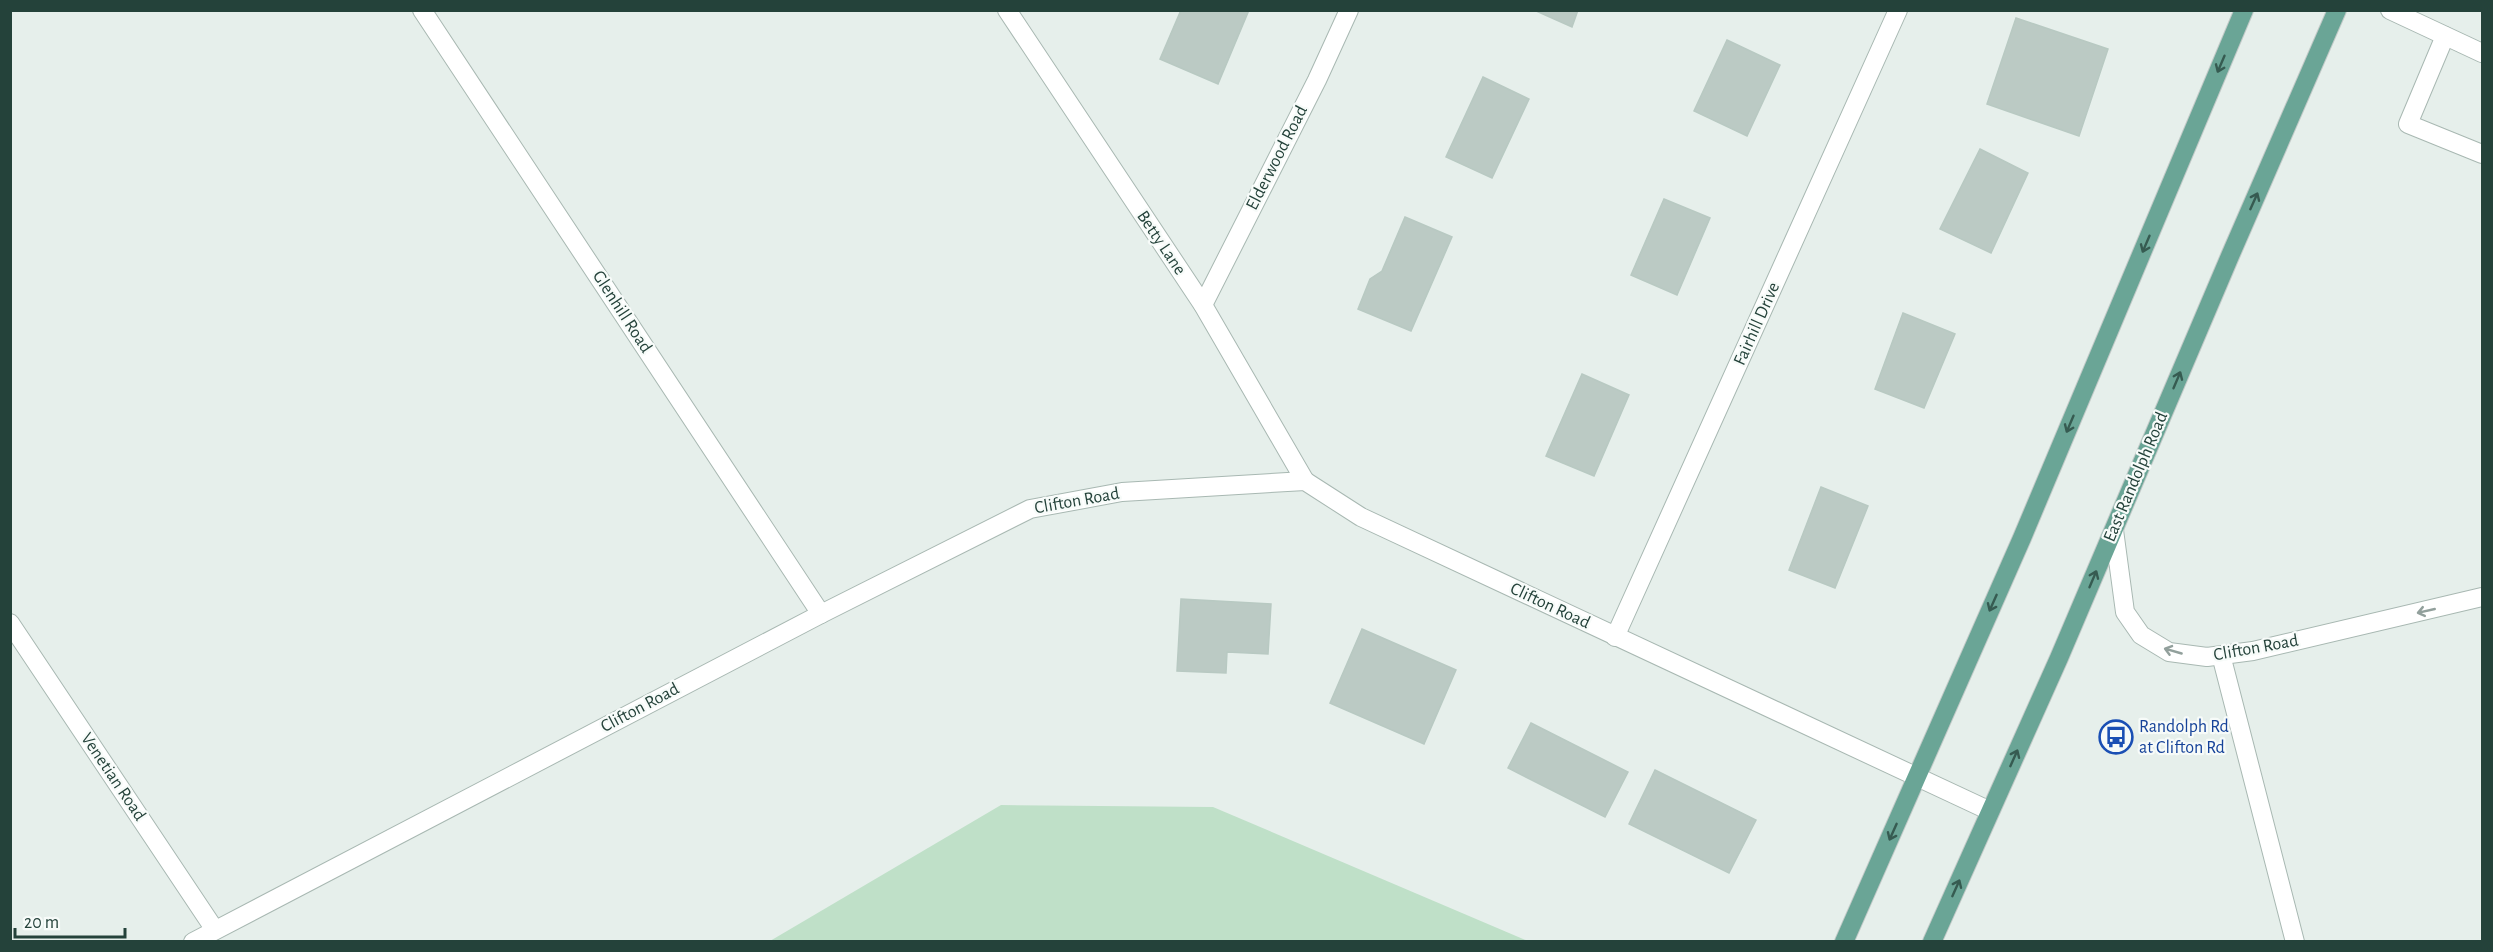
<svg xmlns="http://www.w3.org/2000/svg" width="2493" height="952" font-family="'Alegreya Sans',sans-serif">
<rect width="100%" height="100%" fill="#e6efeb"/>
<!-- green -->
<polygon fill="#bfe0c8" points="1001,805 1213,807 1528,941 770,941"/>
<!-- building -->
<g fill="#bbcac4" stroke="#b8c9c2" stroke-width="1.5">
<polygon points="1181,10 1249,10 1218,84 1160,59"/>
<polygon points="1534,10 1578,10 1572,27"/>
<polygon points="2016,18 2108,49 2079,136 1987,104"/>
<polygon points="1727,40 1780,65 1747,136 1694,111"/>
<polygon points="1483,77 1529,99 1492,178 1446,157"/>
<polygon points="1980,149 2028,173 1991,253 1940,229"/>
<polygon points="1664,199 1710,218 1677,295 1631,275"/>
<polygon points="1405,217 1452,237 1411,331 1358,309 1370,279 1382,271"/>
<polygon points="1903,313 1955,334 1924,408 1875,389"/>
<polygon points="1582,374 1629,395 1594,476 1546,456"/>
<polygon points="1821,487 1868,506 1835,588 1789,570"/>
<polygon points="1181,599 1271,604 1268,654 1227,652 1226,673 1177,671"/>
<polygon points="1362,629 1456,670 1424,744 1330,703"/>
<polygon points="1531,723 1628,772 1605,817 1508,768"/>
<polygon points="1655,770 1756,820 1729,873 1629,824"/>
</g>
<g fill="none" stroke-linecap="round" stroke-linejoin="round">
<defs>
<g id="lane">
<polyline points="2390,10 2482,53"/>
<polyline points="2445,36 2408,124 2482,154"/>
<polyline points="2221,655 2295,942"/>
</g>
<g id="street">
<polyline points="422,10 821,614"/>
<polyline points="1007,10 1203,305 1305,481"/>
<polyline points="1203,305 1317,80 1349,10"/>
<polyline points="2114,530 2125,612 2141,635 2169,652 2207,657 2253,651 2482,597"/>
<polyline points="10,623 215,930"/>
<polyline points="1615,637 1898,10"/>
<polyline points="193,942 821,614 1030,509 1122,492 1305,481 1361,517 1990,811"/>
</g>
<g id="primary">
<polyline points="1844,942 2022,538 2244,10"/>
<polyline points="1932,942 2059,658 2230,256 2337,10"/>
</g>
</defs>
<!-- lane casing -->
<use href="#lane" stroke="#a8b8b2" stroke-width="20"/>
<!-- street casing -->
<use href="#street" stroke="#a8b8b2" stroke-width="20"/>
<!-- primary casing -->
<use href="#primary" stroke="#c2cac8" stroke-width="20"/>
<!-- lane -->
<use href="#lane" stroke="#fff" stroke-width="18"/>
<!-- street -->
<use href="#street" stroke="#fff" stroke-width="18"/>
<!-- primary -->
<use href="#primary" stroke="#6aa596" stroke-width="18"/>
</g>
<!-- one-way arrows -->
<defs><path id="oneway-shaft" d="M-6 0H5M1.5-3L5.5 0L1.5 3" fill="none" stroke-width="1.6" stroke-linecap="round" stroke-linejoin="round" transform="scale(1.5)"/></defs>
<g stroke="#365b51">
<use href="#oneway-shaft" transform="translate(2221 64) rotate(113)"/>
<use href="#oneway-shaft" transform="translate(2254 201) rotate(-66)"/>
<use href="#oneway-shaft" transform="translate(2146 244) rotate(113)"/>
<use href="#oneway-shaft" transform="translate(2177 380) rotate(-67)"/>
<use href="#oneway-shaft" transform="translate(2070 424) rotate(113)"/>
<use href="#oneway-shaft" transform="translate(2093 579) rotate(-67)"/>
<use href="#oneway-shaft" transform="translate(1993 603) rotate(114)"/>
<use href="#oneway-shaft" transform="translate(2014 758) rotate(-66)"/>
<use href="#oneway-shaft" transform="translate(1893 832) rotate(114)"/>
<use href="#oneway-shaft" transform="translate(1956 888) rotate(-66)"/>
</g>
<g stroke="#92a09c">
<use href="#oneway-shaft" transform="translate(2426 611) rotate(167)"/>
<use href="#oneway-shaft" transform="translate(2173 651) rotate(-164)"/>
</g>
<!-- icons -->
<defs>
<symbol id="bus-ring" viewBox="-11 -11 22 22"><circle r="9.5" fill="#f7fbf9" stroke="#1a4fb4" stroke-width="1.5"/><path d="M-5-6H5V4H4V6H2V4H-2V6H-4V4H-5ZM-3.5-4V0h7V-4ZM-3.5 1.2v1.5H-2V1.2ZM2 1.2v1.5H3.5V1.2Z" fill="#1a4fb4"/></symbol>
</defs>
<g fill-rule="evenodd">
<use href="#bus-ring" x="2097" y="718" width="38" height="38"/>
</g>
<g text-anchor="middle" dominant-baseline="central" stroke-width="4.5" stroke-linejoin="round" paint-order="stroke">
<!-- street labels -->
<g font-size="18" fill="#24423a" stroke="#f7fbf9">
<text transform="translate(1277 158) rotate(-63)">Elderwood Road</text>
<text transform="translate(1161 243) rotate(56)">Betty Lane</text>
<text transform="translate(622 312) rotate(57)">Glenhill Road</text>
<text transform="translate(1757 324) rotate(-66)">Fairhill Drive</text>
<text transform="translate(2136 477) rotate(-67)">East Randolph Road</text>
<text transform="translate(1077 501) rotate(-10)">Clifton Road</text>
<text transform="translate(1550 606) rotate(25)">Clifton Road</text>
<text transform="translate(2256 648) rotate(-10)">Clifton Road</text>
<text transform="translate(640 708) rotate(-28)">Clifton Road</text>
<text transform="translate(113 777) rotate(56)">Venetian Road</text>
</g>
<!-- transit labels -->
<g font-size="18" fill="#164399" stroke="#f7fbf9" text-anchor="start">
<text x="2139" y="727">Randolph Rd<tspan x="2139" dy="21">at Clifton Rd</tspan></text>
</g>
</g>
<!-- border -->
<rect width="2493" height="952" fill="none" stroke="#24423a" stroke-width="24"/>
<!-- scale -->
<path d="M15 928v9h110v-9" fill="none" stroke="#24423a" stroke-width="3"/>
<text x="24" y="928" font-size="18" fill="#24423a" stroke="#f7fbf9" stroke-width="4.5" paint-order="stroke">20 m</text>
</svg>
